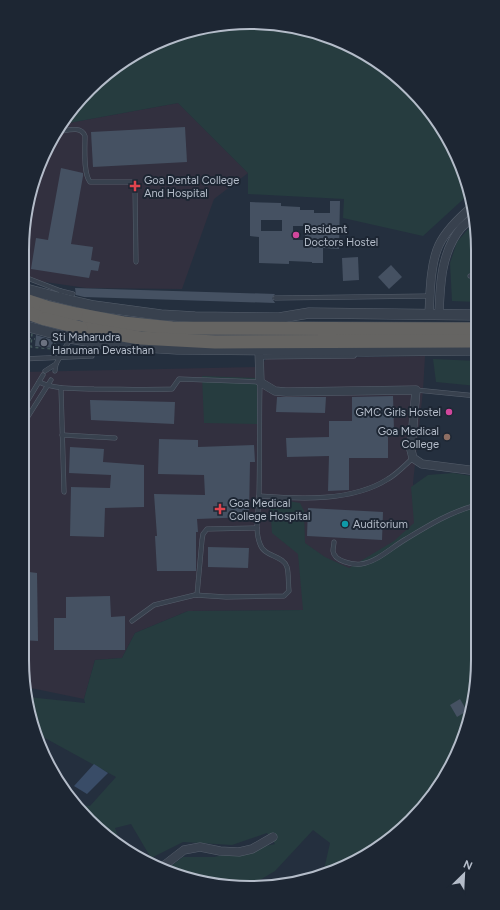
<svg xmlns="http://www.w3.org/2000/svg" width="500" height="910" font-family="Figtree,sans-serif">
<rect width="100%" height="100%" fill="#242f3e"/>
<!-- medical -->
<g fill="#32303f">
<polygon points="178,103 248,173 214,199 182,289 86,288 31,280 22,277 22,263 44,157 52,136 63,124"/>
<polygon points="425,356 423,391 413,483 422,535 303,610 188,611 135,633 122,658 95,660 84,699 26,687 22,660 22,372 260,367 266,359"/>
</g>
<!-- green -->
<g fill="#263c3f">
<polygon points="280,24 364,52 401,79 439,123 466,176 470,193 423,236 343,218 344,199 248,194 248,173 178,103 63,124 111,69 191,30"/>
<polygon points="476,220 476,302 452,301 450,263 457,242"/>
<polygon points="433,359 477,361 477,386 436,382"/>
<polygon points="202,376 257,378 258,424 204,423"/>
<polygon points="453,473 477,477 478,675 470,719 448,774 401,831 337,871 323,874 330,843 313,830 275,871 250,886 191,880 167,869 183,857 214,857 275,844 267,833 232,845 183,842 151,858 131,824 115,828 122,848 75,805 90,806 116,777 34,732 28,697 85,703 84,699 95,660 122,658 135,633 188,611 303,610 298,554 272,533 270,504 277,499 300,503 304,511 305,543 325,557 349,568 394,541 414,523 411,487 428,475"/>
</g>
<!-- water -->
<polygon fill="#394c67" points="94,764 108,773 87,794 74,786"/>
<!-- building -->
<g fill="#455162" fill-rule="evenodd">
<polygon points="185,127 187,162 93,167 91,132"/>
<polygon points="61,168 83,173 83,176 71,244 93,247 91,260 100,262 98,271 91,270 89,278 31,269 36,238 48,240"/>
<path d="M330,201H340L339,249L323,248V263H312V262L289,261V264L259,263V237L250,236V202L281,203V206L300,207V210H314V213H330ZM261,220H282V231H261ZM293,226H305V240H293Z"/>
<polygon points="358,257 359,280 343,281 342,258"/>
<polygon points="391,265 402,277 389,289 378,277"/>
<polygon points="75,288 275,294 272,298 275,303 84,297 76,295"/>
<polygon points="36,335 53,340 52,348 35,346"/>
<polygon points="393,396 394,431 388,431 388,458 349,458 349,490 328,491 329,456 287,457 286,438 329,437 329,421 352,421 352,397"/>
<polygon points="277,397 326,397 325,413 276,412"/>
<polygon points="90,400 175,402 174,424 91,420"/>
<polygon points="159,439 198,440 198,447 254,445 255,462 250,462 249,517 197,519 198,532 196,532 196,571 157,571 155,536 157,536 154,494 205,495 204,475 158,474"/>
<polygon points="70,447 104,449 103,462 144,465 144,507 105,508 104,537 70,536 71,487 110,488 111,475 69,473"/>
<polygon points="308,508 383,512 382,540 307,536"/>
<polygon points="208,547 249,548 248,568 208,567"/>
<polygon points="22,571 37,573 38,641 22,640"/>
<polygon points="110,596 111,617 125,616 125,650 54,650 54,618 66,618 66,597"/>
<polygon points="460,699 467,711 457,717 450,705"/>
</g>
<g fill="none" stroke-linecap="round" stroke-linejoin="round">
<defs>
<g id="service">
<path d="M56,132C66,131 81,125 85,136C85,148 83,173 90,182H133L135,186L136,262"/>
<polyline points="22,243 30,214 38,171"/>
<polyline points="22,276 61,291"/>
<polyline points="470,276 476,276"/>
<polyline points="61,292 61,291 73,294"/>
<polyline points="275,298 430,296"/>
<polyline points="258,357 354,356"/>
<polyline points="22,359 92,356"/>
<polyline points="45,371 56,364"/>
<polyline points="55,371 56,364 70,339"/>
<polyline points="22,378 23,378"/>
<path d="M39,382C56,390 76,388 94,389C120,389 146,390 172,389L179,379L260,382C259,420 260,457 259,495C259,510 254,529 260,544C264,557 283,555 287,567C289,574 288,583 289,591L284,596L226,597L195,595L154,605L132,621"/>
<polyline points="61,388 64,492"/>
<polyline points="416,390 477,396"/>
<polyline points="22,410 43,375"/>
<polyline points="22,426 51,380"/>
<polyline points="62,435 115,438"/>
<path d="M259,496C299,499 352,502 388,479C397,474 405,465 413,458"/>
<path d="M334,542C334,544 333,548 333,551C334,561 352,565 361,564C377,562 392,547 406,539C429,525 450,512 477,505"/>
<polyline points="197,595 202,540 203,534 207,529 257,528"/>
<polyline points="27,693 29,693"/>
<polyline points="59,779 62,781"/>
</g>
<g id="minor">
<path d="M429,315C430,295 430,264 439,245C446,230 460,217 473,206"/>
<path d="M439,315C440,285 441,252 461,228C465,224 470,220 475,216"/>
<polyline points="259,349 260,382 275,391 286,392 416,390 411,450 413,458 422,464 477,471"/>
<polyline points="162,867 184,850 200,847 220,851 239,852 252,849 273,837"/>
</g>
<g id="tertiary">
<polyline points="22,288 68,300 94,306 161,315 195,317 279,318 309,313 476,315"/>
<polyline points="22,325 70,338 110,345 177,349 366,351 476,350"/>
</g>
<g id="trunk">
<polyline points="22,299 46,307"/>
<polyline points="22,311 45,319"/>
<polyline points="76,314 123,323 172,328 476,329"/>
<polyline points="81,328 140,338 215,342 476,341"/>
</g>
</defs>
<!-- service casing -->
<use href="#service" stroke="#565f6c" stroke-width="5"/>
<!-- minor casing -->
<use href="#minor" stroke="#565f6c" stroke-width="9"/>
<!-- tertiary casing -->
<use href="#tertiary" stroke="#565f6c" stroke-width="11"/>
<!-- trunk casing -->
<use href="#trunk" stroke="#434c59" stroke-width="14"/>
<!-- path -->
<g stroke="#44595c" stroke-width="1.5" stroke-dasharray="3 3" stroke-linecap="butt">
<polygon points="32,332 56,335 54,349 31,347"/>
<polyline points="22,338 35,339"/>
</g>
<!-- service -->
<use href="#service" stroke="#38414e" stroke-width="4"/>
<!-- minor -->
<use href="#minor" stroke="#38414e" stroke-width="8"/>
<!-- tertiary -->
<use href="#tertiary" stroke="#38414e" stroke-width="10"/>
<!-- trunk -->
<use href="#trunk" stroke="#656462" stroke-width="13"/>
<defs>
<g id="trunk-bridge">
<polyline points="46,307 76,314"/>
<polyline points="45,319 81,328"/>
</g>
</defs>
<!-- trunk-bridge casing -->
<use href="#trunk-bridge" stroke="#434c59" stroke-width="14" stroke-linecap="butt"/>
<!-- trunk-bridge -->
<use href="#trunk-bridge" stroke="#656462" stroke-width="13"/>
</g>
<!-- markers -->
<g fill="#e0444e" stroke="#1d2633" stroke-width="1.5">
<path d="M133 180h4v4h4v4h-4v4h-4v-4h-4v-4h4z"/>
<path d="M218 503h4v4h4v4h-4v4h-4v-4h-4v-4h4z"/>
</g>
<g fill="#d1479c" stroke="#1d2633" stroke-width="1.5">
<circle cx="296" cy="235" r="4"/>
<circle cx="449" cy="412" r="4"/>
</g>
<circle fill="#6b7280" stroke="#1d2633" stroke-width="1.5" cx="44" cy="343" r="4"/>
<circle fill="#8d6e63" stroke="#1d2633" stroke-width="1.5" cx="447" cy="437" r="4"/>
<circle fill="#0f9aa8" stroke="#1d2633" stroke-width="1.5" cx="345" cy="524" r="4"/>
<g text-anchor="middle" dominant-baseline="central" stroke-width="4" stroke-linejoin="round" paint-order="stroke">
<!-- poi labels -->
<g font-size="11" fill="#b4bcc9" stroke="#1d2633" text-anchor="start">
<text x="144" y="180">Goa Dental College<tspan x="144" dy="13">And Hospital</tspan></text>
<text x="304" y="229">Resident<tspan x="304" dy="13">Doctors Hostel</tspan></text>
<text x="52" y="337">Sti Maharudra<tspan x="52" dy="13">Hanuman Devasthan</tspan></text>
<text x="441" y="412" text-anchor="end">GMC Girls Hostel</text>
<text x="439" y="431" text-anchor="end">Goa Medical<tspan x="439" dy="13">College</tspan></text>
<text x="229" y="503">Goa Medical<tspan x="229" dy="13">College Hospital</tspan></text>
<text x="353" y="524">Auditorium</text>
</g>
</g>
<!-- crop -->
<path d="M0 0H500V910H0ZM250 29H250A221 221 0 0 1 471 250V660A221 221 0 0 1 250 881H250A221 221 0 0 1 29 660V250A221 221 0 0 1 250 29Z" fill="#1d2633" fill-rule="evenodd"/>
<path fill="none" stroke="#b4bcc9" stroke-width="2" d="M250 29H250A221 221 0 0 1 471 250V660A221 221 0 0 1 250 881H250A221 221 0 0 1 29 660V250A221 221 0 0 1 250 29Z"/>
<!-- north arrow -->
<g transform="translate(464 874) rotate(24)" stroke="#1d2633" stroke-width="3" paint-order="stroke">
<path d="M0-3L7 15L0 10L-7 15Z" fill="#b4bcc9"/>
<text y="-6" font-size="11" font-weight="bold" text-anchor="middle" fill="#b4bcc9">N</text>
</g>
</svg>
